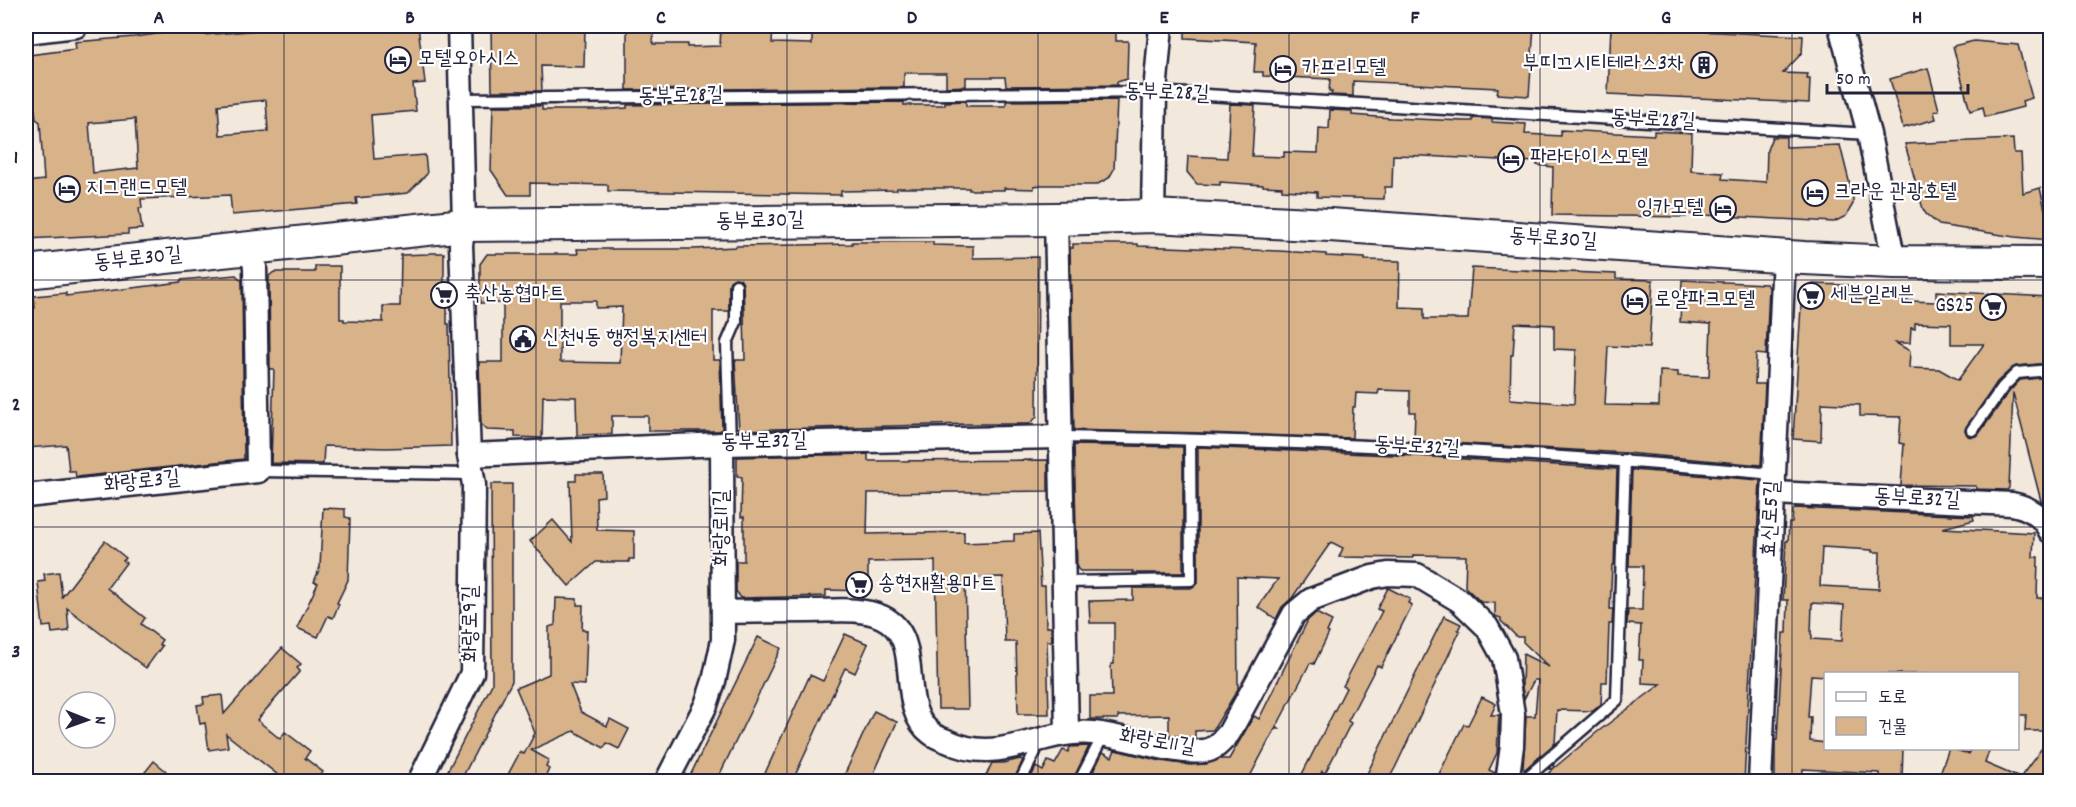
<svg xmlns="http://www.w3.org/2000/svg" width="2076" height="807" font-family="Dekko,'Poor Story',sans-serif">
<rect width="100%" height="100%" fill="#f3e8dc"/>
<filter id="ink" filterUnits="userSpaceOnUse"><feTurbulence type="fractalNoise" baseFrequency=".0167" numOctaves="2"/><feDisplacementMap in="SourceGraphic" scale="12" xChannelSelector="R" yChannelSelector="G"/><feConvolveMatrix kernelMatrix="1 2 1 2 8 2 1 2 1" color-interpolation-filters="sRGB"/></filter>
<g filter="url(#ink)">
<!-- building -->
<g fill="#d8b389" stroke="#22223b" stroke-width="1.5" fill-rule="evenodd">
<path d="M272,26H418L425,83L413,84L416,111L371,115L374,159L425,155L427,174L408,193L356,198L357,204L232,215L230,195L141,199L142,208H139L142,229L128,230V234L26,239V182L44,180L40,122L36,119L29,55L76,49L75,42L134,37L203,28L204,35L272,29ZM266,100L268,131L220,135L218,105ZM135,119L138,168L93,173L89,123Z"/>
<polygon points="491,26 585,26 584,67 541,66 542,91 492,91"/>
<polygon points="627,26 654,26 653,44 687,44 687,47 720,46 721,26 773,26 772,43 812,44 812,26 1116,26 1116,41 1128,41 1127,79 1117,82 1117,85 1006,86 1005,77 966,77 966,86 946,87 946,73 904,73 904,87 627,90"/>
<polygon points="1185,26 1534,26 1529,96 1497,94 1498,88 1353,81 1353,96 1331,95 1332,92 1329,92 1330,79 1263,76 1263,72 1254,72 1256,42 1185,38"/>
<polygon points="1611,27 1803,36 1802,53 1783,73 1808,74 1807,79 1810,79 1809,103 1608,94"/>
<polygon points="1974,41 2018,45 2032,98 2022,101 2023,107 1985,117 1983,107 1970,111 1953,46"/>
<polygon points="1928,68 1939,110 1934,112 1936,119 1903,128 1890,79"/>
<polygon points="1117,100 1114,169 1109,178 1096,185 1042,185 1034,186 1034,189 1004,188 1004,190 969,190 969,188 897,188 897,190 841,191 841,195 608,191 608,185 530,183 530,195 508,195 491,170 493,106 542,106 542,110 598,110 627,108 627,105 904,102 904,105 945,105 945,102 966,101 966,106 1006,106 1006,101"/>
<polygon points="1230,104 1255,105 1252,156 1284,157 1284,152 1318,153 1319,128 1329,129 1330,110 1352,111 1352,115 1391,118 1464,121 1473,121 1473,118 1492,119 1492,122 1526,124 1525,134 1561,136 1561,130 1654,135 1654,131 1692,133 1691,171 1723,173 1722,179 1766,182 1767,150 1772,137 1786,137 1786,147 1840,145 1853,197 1853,204 1846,216 1834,222 1686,214 1686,217 1552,215 1553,167 1537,165 1537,162 1423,156 1393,155 1392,187 1385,187 1384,199 1317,197 1317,192 1282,190 1282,187 1263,186 1263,185 1220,182 1220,185 1197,184 1187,172 1188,156 1227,158"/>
<polygon points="2013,139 2014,153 2021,153 2023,193 2040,188 2050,231 2050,240 2015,237 1939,225 1926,214 1923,209 1905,144"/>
<path d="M852,242H933V245L973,246V258L1038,257L1037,417L1029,424H969L739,430L735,360H745L744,311L743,284L740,279L735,278L730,281L729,284V311H713V360H720L722,429L719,431H648V416H612V434L577,435L576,397L543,396L542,438L515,437V431L487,430L481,424L479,362H503V303H480V264L487,254H578L577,249H694L736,247V246L852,244ZM560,301H596V308L622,307L620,363L560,362Z"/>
<path d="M1073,244H1138V246L1279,251L1326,254V256L1365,258V260L1400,261L1399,307L1424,308V319H1468L1472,268L1616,274V279L1653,280L1649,348L1608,346L1605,405L1659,406L1660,371L1678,372V376L1709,377L1711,324L1680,322L1682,280L1766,284L1769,287L1766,355L1756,354L1755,384H1765L1761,465L1626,453L1414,441L1415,412H1410V391L1379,390L1378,394L1356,393L1355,407H1353L1352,438L1074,430L1070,248H1073ZM1515,323L1554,325V349L1576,350L1574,404L1510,399L1511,355H1513Z"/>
<polygon points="430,253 444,253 444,293 447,293 447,324 449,324 451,446 385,448 324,446 323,464 271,463 274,369 270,369 269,276 274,272 315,272 315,266 340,266 340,319 344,319 344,321 383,322 383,306 400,306 401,255 428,254"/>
<polygon points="236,275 242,281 244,459 76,477 75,471 69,471 66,445 26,448 26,308 35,308 34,296 66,293 66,296 124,289 181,282 181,280"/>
<path d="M1810,284L1849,285L1857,290L1856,299L1936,302V291L2049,297L2047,337L2050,338V363L2016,366L2012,368L1997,382L1965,430L1968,436L1972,437L1978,435L2009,392L2020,380L2050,377V509L2041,501L2013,393L2009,488L2007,490L1976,489V486L1901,485L1904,444L1899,443L1901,417L1860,416V405L1822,403L1821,441L1793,439L1802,290ZM1915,323L1951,324V344H1984L1958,380L1939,369L1909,368L1910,351L1896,343H1910L1911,328L1915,329Z"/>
<polygon points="1074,445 1183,447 1183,573 1133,573 1133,571 1080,571 1077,568"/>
<polygon points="1198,447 1417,456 1617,469 1614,565 1612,565 1610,609 1613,609 1612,624 1609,624 1607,682 1602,682 1601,704 1593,711 1557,710 1555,743 1525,769 1523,769 1526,716 1535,716 1538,680 1534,680 1524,699 1522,687 1523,654 1549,667 1523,642 1523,637 1517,637 1501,621 1501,618 1495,616 1495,603 1481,602 1465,587 1466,556 1413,555 1413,558 1339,557 1343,548 1331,542 1292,598 1282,607 1276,619 1258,607 1278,579 1237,577 1238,689 1213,730 1195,731 1195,738 1169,735 1169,715 1118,716 1118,719 1090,719 1090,696 1112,696 1111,664 1114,664 1114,623 1090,623 1089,601 1133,600 1133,588 1191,588 1198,583"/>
<polygon points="868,454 868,461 1048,460 1048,491 868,493 867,534 964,532 964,543 1014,541 1014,534 1038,533 1041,586 1045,586 1046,627 1051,627 1052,641 1047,641 1049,714 1018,714 1016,642 1005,642 1003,577 965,578 968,709 938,709 935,561 868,562 868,591 826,590 826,596 741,598 736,591 736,561 744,561 744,517 741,517 742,477 737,476 737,457"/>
<polygon points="1632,470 1760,480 1744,782 1539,782 1553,769 1548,769 1554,764 1554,768 1596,733 1661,684 1642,683 1643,660 1639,660 1641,625 1627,624 1628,610 1642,610 1643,566 1629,566"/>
<polygon points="576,474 603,474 604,496 596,497 597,530 634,531 634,559 629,559 629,562 596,562 569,586 530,541 553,520 572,542 570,481 576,481"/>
<polygon points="491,484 512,484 512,681 460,782 442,782 492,684"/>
<polygon points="323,508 345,509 345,517 350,518 348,580 337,603 339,604 333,618 328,616 318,637 297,628 318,583 314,582 320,567"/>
<path d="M1795,508L1973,516L1974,520L1943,528L2034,533L2033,557H2038L2037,598H2050V670H2046L2043,731H2025L2026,715H2018V674H1826V676L1811,675L1808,717H1811L1810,741L1826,743V748H1903L1902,780L1880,779V773L1803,769L1802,782H1775V740H1777L1783,633H1787L1788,600H1783L1786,541H1788L1789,523H1792L1793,510ZM1822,547L1872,550V552H1880L1879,589L1820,586ZM1812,603L1844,605L1842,641L1812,639V635L1811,634Z"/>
<polygon points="105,541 126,558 123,561 126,563 107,588 145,618 141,624 162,640 159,644 162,646 146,668 67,608 69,631 52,633 51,626 43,627 38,582 45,581 44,574 59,572 62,597"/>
<polygon points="1388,588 1410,599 1408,603 1412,605 1381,667 1377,665 1348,721 1351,723 1325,773 1322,771 1317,782 1298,782 1346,688 1343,686 1382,611 1377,609"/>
<polygon points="556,598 577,599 577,605 583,605 582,630 587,630 585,685 570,684 581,712 607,726 610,719 629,729 619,749 607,743 604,748 574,731 531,750 549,760 546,767 549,769 543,782 504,782 520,752 524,754 535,733 516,688 549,674 549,627 555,625"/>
<polygon points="1316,613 1332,621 1327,632 1329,633 1314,664 1310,663 1279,722 1276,727 1279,729 1275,729 1247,782 1088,782 1103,752 1112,757 1115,750 1161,761 1190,765 1206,764 1220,759 1229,759 1254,716 1259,719 1308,620"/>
<polygon points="1444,616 1461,624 1458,630 1460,631 1395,768 1387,782 1363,782"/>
<polygon points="845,634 868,644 855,673 845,668 792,782 761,782 810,675 823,681"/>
<polygon points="758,637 781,648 716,782 687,782"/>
<polygon points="282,648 301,664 297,668 300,671 257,720 280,739 285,732 310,751 305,758 323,772 316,782 287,782 226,734 228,747 209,750 205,723 200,724 197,705 204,704 203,697 222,695 224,714"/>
<polygon points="1482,697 1496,704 1491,715 1499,715 1497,753 1489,770 1495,773 1494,782 1435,782 1464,724 1468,725"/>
<polygon points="874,711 897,722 870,782 841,782"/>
<polygon points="2050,737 2050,782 1937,782 1949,748 1969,754 1971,748 1990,748 1985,763 2020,778"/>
<polygon points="1089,746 1072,782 1029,782 1036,767 1043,771 1048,761 1055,764 1063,750 1068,752 1070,747"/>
<polygon points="1020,759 1023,760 1013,782 983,782 992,763 1004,763"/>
<polygon points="154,761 166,771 157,782 137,782"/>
</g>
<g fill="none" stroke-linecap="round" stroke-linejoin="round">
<defs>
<g id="lane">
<polyline points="461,99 1155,92 1869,134"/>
<polyline points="1972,430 2003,387 2017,373 2050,370"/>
<path d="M1060,437C1298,440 1537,452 1774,474"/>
<polyline points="730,444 727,343 736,322 736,285"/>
<polyline points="258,471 472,474"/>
<polyline points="1064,582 1191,580 1190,440"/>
<polyline points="1020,782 1035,752 1035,741"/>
<polyline points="1079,782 1104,734"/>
<polyline points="1518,782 1524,780 1617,700 1625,460"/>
</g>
<g id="street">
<polyline points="1840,26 1869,134 1894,262"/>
<polyline points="26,32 76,26"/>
<polyline points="1153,216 1155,92 1161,26"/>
<polyline points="1056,219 1067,732"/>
<polyline points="469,455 722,444 1060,437"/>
<path d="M1773,493L2012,504C2028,507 2043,516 2050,531"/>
<polyline points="26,496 258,471 255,267 251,248"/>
<path d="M724,612C753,611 781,611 810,611C832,611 861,607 882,617C927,638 894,706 931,733C935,737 942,739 947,741C1001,767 1040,728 1093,733C1127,736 1172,755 1204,751C1215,750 1222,741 1229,733L1294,614L1311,600L1372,577L1388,574L1417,575L1460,601L1487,627L1504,658L1513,714L1512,746L1507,782"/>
<polyline points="419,782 472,673 474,485 469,455 461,245 464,225 459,26"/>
<polyline points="666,782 706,705 714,681 723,640 722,444"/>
<polyline points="1760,782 1784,256"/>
</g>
<polyline id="secondary" points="26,272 464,225 1056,219 1153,216 1330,225 1804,258 1894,262 2050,263"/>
</defs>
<!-- lane casing -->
<use href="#lane" stroke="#22223b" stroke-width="15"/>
<!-- street casing -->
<use href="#street" stroke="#22223b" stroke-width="27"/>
<!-- secondary casing -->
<use href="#secondary" stroke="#22223b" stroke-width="36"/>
<!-- lane -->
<use href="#lane" stroke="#fff" stroke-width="10"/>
<!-- street -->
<use href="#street" stroke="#fff" stroke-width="22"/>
<!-- secondary -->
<use href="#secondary" stroke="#fff" stroke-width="32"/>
</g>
</g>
<!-- grid -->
<path fill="none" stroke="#22223b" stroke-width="1.5" stroke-opacity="0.55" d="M284,26V782M536,26V782M787,26V782M1038,26V782M1289,26V782M1540,26V782M1792,26V782M26,280H2050M26,527H2050"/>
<!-- icons -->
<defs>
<symbol id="hotel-ring" viewBox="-11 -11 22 22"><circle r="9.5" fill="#fff" stroke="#22223b" stroke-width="1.5"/><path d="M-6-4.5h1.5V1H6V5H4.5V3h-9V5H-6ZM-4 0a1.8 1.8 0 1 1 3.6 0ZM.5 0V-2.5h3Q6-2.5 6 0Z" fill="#22223b"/></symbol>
<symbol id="building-ring" viewBox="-11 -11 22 22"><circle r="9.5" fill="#fff" stroke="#22223b" stroke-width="1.5"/><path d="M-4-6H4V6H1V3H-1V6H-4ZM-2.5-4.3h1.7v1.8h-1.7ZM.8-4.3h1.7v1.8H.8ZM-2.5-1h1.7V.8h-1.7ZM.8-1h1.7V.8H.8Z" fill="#22223b"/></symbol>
<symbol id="supermarket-ring" viewBox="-11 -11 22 22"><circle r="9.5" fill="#fff" stroke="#22223b" stroke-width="1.5"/><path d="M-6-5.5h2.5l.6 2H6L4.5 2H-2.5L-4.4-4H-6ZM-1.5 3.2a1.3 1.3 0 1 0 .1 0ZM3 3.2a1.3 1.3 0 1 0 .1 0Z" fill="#22223b"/></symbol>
<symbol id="civic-ring" viewBox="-11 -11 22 22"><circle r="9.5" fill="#fff" stroke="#22223b" stroke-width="1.5"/><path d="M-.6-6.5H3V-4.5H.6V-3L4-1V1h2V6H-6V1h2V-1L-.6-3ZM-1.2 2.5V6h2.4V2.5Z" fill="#22223b"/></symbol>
</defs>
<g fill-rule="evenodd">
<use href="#hotel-ring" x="383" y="45" width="30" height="30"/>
<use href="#building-ring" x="1689" y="50" width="30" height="30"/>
<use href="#hotel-ring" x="1268" y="54" width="30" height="30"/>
<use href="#hotel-ring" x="1496" y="144" width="30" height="30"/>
<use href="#hotel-ring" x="52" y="174" width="30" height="30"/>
<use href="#hotel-ring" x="1800" y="178" width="30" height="30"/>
<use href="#hotel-ring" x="1708" y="194" width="30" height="30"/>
<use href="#supermarket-ring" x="429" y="280" width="30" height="30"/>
<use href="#supermarket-ring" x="1796" y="281" width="30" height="30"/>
<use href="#hotel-ring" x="1620" y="286" width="30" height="30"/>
<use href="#supermarket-ring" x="1978" y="292" width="30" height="30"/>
<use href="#civic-ring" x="508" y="324" width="30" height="30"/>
<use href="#supermarket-ring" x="844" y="570" width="30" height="30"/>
</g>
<g text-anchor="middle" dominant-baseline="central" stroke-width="4.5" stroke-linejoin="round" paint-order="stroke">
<!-- poi labels -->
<g font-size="21" fill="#22223b" stroke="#fff" text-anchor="start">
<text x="418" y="60">모텔오아시스</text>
<text x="1684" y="65" text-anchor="end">부띠끄시티테라스3차</text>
<text x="1302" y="69">카프리모텔</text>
<text x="1530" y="159">파라다이스모텔</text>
<text x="86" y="189">지그랜드모텔</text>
<text x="1834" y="193">크라운 관광호텔</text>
<text x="1704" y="209" text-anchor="end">잉카모텔</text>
<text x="464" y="295">축산농협마트</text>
<text x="1830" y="296">세븐일레븐</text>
<text x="1654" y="301">로얄파크모텔</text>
<text x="1974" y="307" text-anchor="end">GS25</text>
<text x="542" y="339">신천4동 행정복지센터</text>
<text x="878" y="585">송현재활용마트</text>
</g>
<!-- street labels -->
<g font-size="21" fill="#22223b" stroke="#fff">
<text transform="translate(1167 94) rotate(2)">동부로28길</text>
<text transform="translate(681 97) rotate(-1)">동부로28길</text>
<text transform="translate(1653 121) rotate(3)">동부로28길</text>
<text transform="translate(760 222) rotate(-1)">동부로30길</text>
<text transform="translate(1553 240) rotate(4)">동부로30길</text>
<text transform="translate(138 260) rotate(-6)">동부로30길</text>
<text transform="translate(764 443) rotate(-1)">동부로32길</text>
<text transform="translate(1417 448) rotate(3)">동부로32길</text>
<text transform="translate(142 483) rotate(-6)">화랑로3길</text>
<text transform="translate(1917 500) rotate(3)">동부로32길</text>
<text transform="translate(1772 519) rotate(-87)">효신로5길</text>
<text transform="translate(723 528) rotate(-90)">화랑로11길</text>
<text transform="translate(472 624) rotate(-90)">화랑로9길</text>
<text transform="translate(1157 743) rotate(9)">화랑로11길</text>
</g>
</g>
<!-- margin -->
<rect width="2076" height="807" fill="none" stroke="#fff" stroke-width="66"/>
<!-- legend -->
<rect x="1824" y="672" width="195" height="78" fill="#ffffff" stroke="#a7a7b1" stroke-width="1.5"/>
<rect x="1836" y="692" width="30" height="9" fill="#ffffff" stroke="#a7a7b1" stroke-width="1.5"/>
<text x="1878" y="702" font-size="18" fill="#22223b">도로</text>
<rect x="1836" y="717" width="30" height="18" fill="#d8b389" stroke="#a7a7b1" stroke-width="1.5"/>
<text x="1878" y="732" font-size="18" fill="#22223b">건물</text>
<!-- north arrow -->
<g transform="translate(87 720) rotate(91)"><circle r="28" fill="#ffffff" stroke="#a7a7b1" stroke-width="1.5"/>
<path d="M0-4.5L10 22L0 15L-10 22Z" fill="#22223b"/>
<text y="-9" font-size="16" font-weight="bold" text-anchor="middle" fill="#22223b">N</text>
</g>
<!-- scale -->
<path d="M1827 84v9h141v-9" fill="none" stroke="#22223b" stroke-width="3"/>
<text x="1836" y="84" font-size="18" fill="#22223b" stroke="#ffffff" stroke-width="4.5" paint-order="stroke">50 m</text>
<rect x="33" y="33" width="2010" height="741" fill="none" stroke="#22223b" stroke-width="2"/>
<g font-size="20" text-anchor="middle" font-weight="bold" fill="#22223b">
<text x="159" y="23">A</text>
<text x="410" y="23">B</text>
<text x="661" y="23">C</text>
<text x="912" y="23">D</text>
<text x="1164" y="23">E</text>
<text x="1415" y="23">F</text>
<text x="1666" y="23">G</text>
<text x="1917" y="23">H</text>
<text x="16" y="163">1</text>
<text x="16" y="410">2</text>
<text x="16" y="657">3</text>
</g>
</svg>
